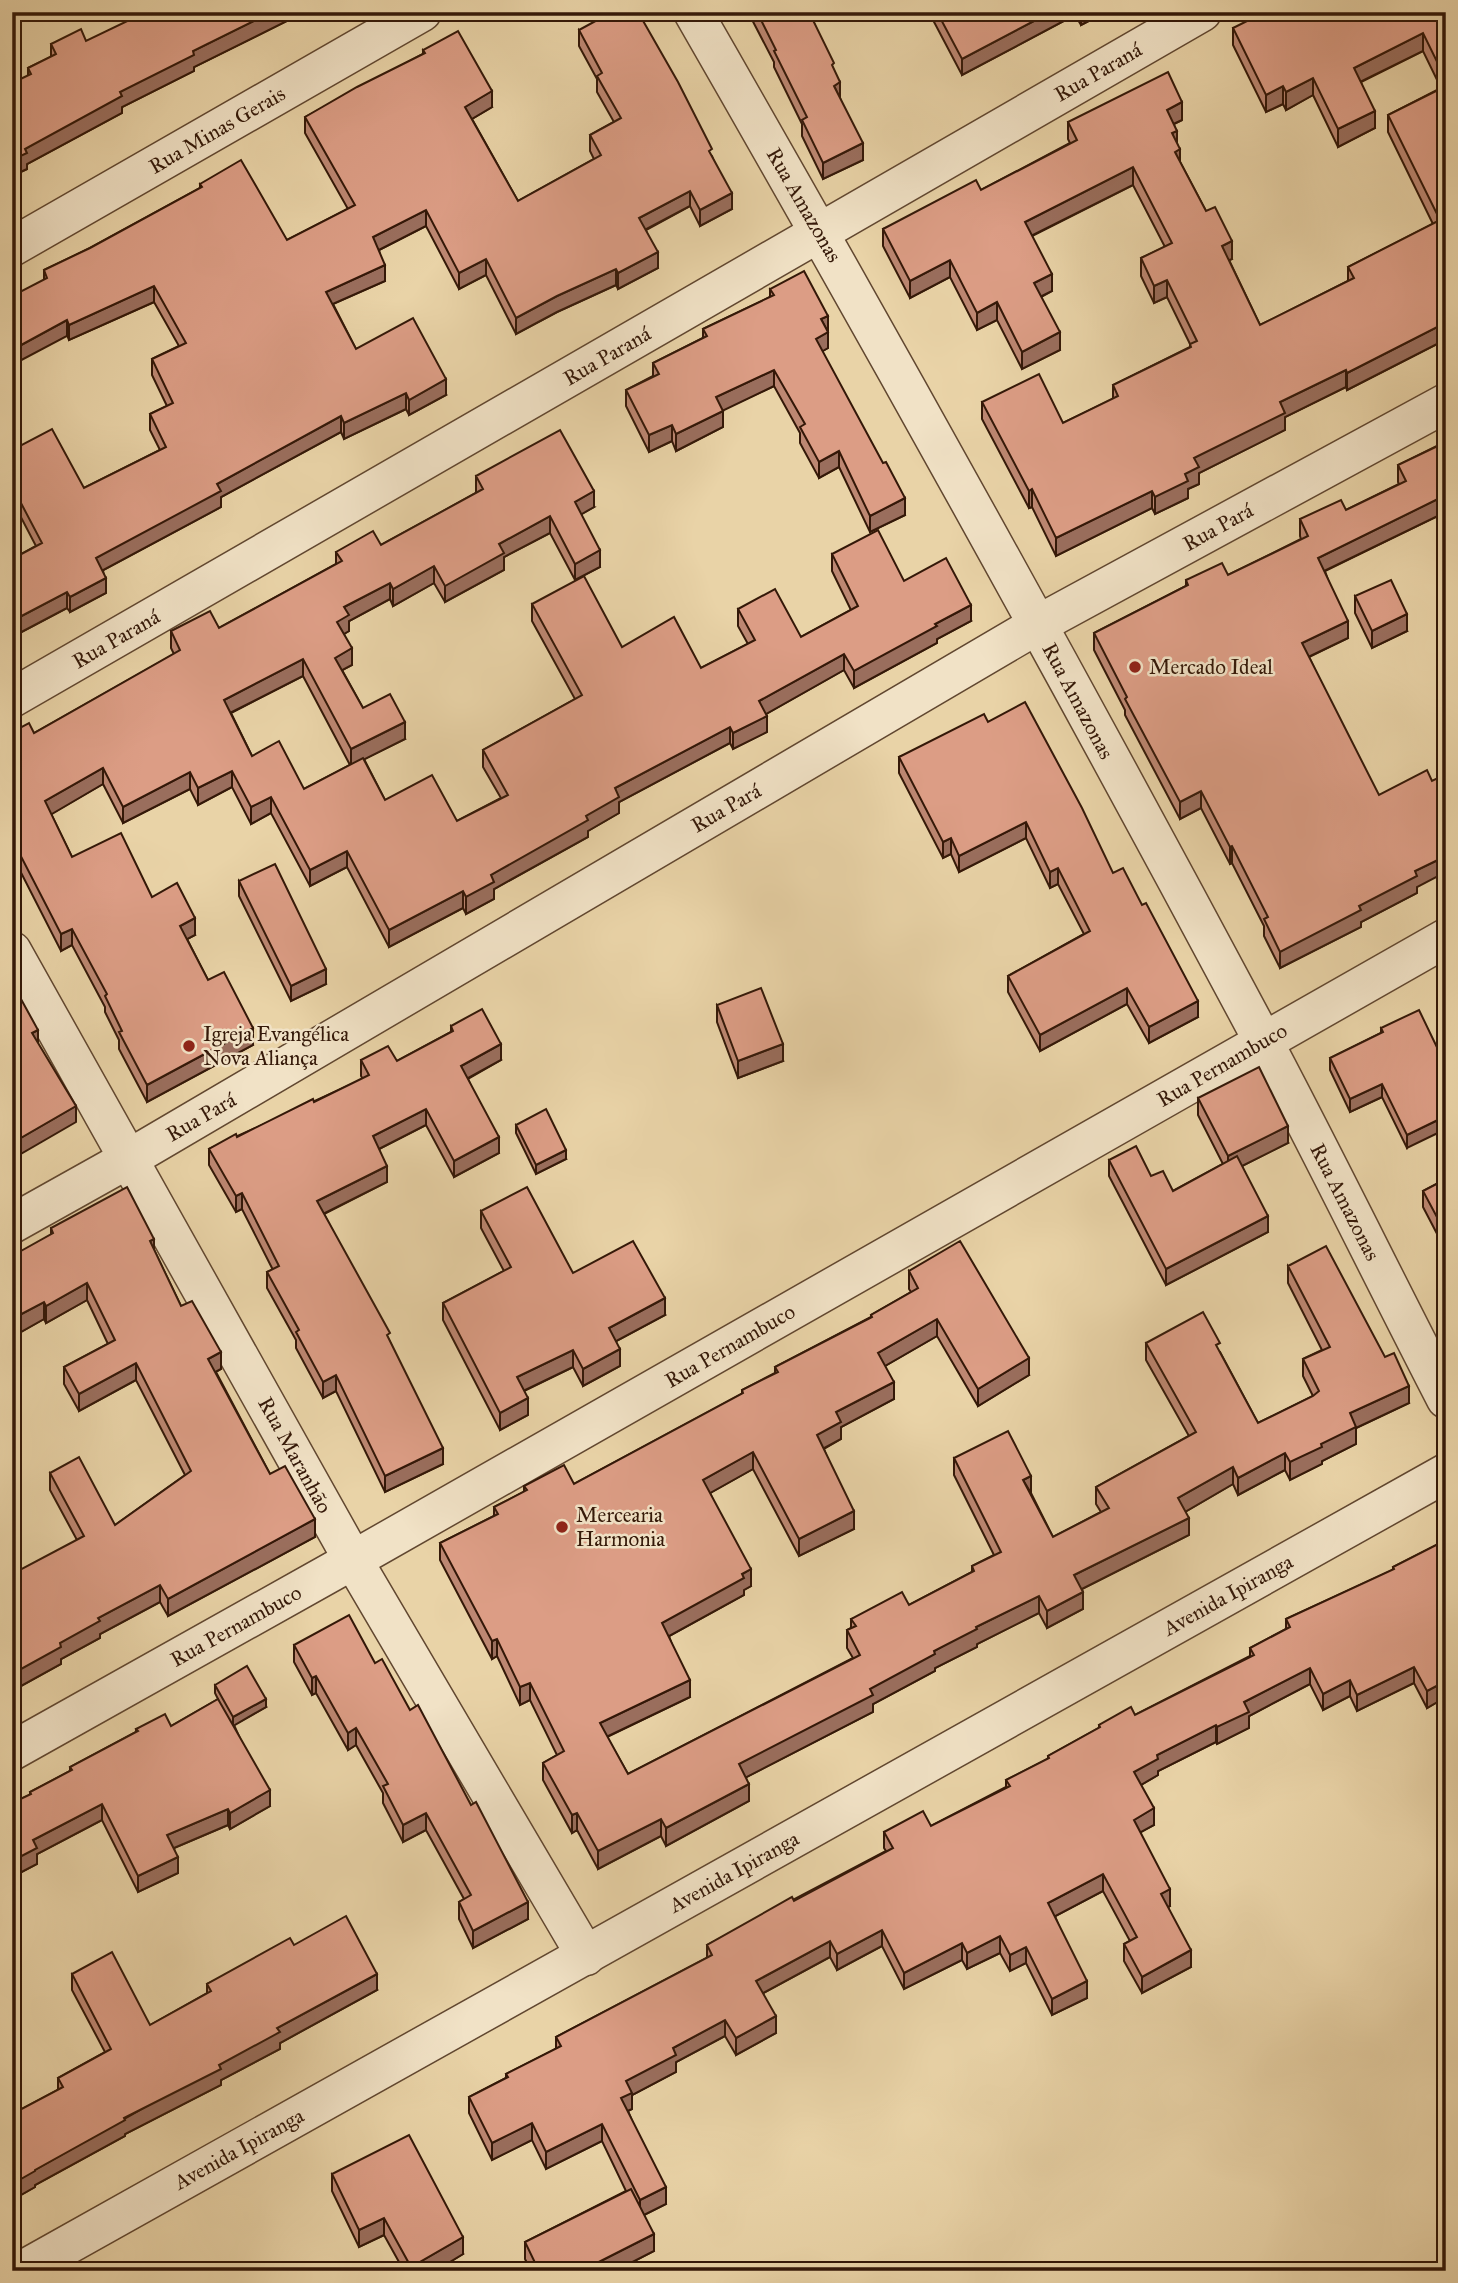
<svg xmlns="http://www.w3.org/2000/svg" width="1458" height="2283" font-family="'IM FELL Great Primer',serif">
<rect width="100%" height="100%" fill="#e9d3a7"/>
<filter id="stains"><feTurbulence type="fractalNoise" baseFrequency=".00286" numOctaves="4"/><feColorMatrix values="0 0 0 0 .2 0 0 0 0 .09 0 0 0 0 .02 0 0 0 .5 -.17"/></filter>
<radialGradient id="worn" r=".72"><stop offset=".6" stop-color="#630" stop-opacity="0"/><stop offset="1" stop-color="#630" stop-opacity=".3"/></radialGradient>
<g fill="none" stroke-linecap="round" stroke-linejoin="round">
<defs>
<g id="minor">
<path d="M693,12C888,351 1078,694 1262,1039C1325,1158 1384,1279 1446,1399"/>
<polyline points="12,247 422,12"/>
<polyline points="12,698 1202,12"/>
<polyline points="12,951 353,1560 586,1956"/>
<polyline points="12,1224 130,1158 1037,625 1446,403"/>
<polyline points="12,1751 353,1560 1446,938"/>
<polyline points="21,2271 1446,1473"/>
</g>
</defs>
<!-- minor casing -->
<use href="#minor" stroke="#614730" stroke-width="41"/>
<!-- minor -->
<use href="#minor" stroke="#f1e2c6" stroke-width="38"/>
</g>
<!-- wall -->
<g fill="#bd8772" stroke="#341808" stroke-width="2" fill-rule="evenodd">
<polygon points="303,12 303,13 194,67 194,71 122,107 122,113 27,164 27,169 12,176 28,75 28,68 51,57 51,44 86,41"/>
<polygon points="748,12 818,12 811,16 834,71 840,98 863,160 823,179 802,136 802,124 774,67 774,62"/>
<polygon points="933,12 1106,12 1081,25 1075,15 962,75 933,20"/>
<polygon points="1446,12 1446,350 1441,342 1347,390 1346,387 1285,417 1285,430 1199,473 1199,484 1188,489 1188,498 1155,514 1152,508 1056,556 1032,507 1029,508 982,419 982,402 1063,423 1113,399 1113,385 1190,347 1190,344 1167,297 1154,303 1141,276 1141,258 1165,247 1133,185 1032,236 1052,291 1041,297 1060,350 1022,369 997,320 977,330 950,277 910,298 883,246 883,229 981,190 1070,143 1068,139 1068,122 1182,120 1174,124 1180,162 1206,211 1232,259 1229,260 1260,325 1348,281 1348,267 1433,224 1388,132 1388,115 1441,88 1423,51 1361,82 1375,128 1338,147 1313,95 1286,110 1283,104 1266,112 1233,45 1233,28"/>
<polygon points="579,30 712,156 732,209 700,226 690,206 646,230 658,268 618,289 616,285 557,312 516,334 486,275 459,289 426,226 379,250 385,281 333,304 356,349 446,395 409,415 406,409 344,439 341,432 221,497 221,507 103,570 106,593 70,612 67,608 12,637 12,559 36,546 13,502 12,450 84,488 160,450 150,430 150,414 167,406 152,375 152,359 179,346 154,302 69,340 44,280 44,270 90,248 200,188 200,184 287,240 348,209 305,133 305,117 423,54 423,50 492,107 472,119 518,201 594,159 590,151 590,135 614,122 597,92 597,79 579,46"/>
<polygon points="770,289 828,316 828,348 822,351 905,515 870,532 839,467 819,478 800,443 800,433 774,386 722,410 723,427 676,451 672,441 649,452 626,406 626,390 653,376 653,363 703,338 703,329 770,297"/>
<polygon points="1445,428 1446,428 1446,512 1325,571 1348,638 1309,657 1417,887 1417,893 1361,922 1361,927 1280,968 1264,936 1264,926 1232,863 1230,864 1201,808 1180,819 1125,715 1125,710 1094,650 1094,633 1186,586 1186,580 1228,575 1301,539 1300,536 1300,519 1346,510 1399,484 1398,482 1398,465 1445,442"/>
<path d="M476,476L594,507L581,514L600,567L575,580L550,533L504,557V570L445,602L434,583L393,606L390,599L349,621V631L344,634L352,665L342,670L363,708L405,739L364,759L385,800L457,821L501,798L483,767V750L575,699L532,621V604L622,647L701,668L748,644L738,626V609L801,637L851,610L832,571V554L904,581L971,621L937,639V643L854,688L844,670L766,714L767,732L733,749L730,743L619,802V813L588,831V837L494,889V899L466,914L463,908L389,947L347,867L310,886L271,813L251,824L232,787L198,805L190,789L123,823L103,784L51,814L72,857L152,897L195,935L187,939L208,980L253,1045L147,1102L119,1049V1040L105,1012V1007L72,945L61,951L12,855V732L34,733L174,654L171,648V631L219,628L336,564V552L381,545L476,493ZM303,676L350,765L304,789L252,756L231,713Z"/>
<polygon points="1355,596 1407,631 1372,648 1355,613"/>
<polygon points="988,722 1113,873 1198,1017 1149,1043 1127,1004 1040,1051 1008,992 1008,976 1084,934 1058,884 1050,888 1026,838 959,872 951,854 943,858 899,773 899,757"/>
<polygon points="239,881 326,984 291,1001 239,896"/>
<polygon points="717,1005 783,1061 738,1078 717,1022"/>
<polygon points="451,1026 501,1060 468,1079 499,1153 454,1177 426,1125 379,1149 387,1182 324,1214 390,1342 443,1464 385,1492 336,1391 323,1398 296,1348 296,1340 267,1288 267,1272 273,1270 242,1209 236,1212 209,1165 209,1149 363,1079 361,1076 361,1060 397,1061 451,1032"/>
<polygon points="1381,1028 1446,1066 1407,1148 1382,1097 1350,1112 1330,1070 1330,1058 1381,1033"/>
<polygon points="1198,1098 1288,1143 1242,1166 1268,1232 1166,1285 1109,1176 1109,1160 1151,1176 1173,1191 1223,1164 1198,1115"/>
<polygon points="516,1125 566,1159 536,1174 516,1133"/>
<polygon points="1446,1179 1446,1251 1423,1207 1423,1191"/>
<polygon points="481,1211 573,1273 665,1315 616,1341 620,1366 583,1386 573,1367 524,1391 528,1415 500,1430 443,1320 443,1303 504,1271 481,1228"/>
<polygon points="51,1228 154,1250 181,1306 221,1369 216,1372 270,1474 315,1537 168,1616 160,1602 100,1634 100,1638 61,1659 61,1664 12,1691 77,1540 50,1490 50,1473 115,1525 185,1475 136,1380 79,1411 64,1384 64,1367 108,1344 87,1300 46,1323 44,1319 12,1337 51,1234"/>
<polygon points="1288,1266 1409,1403 1356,1428 1356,1444 1322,1461 1322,1464 1290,1480 1285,1470 1238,1495 1233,1484 1185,1512 1189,1535 1082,1589 1083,1609 1047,1628 1039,1613 977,1644 977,1647 935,1668 935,1671 873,1704 873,1712 746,1777 749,1801 666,1846 661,1836 598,1869 577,1830 572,1833 543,1780 543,1763 557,1755 530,1700 520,1705 497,1656 492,1659 440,1560 440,1543 494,1516 494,1507 524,1492 524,1486 574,1484 742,1394 742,1390 775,1373 775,1367 871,1317 871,1315 911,1292 909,1289 909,1271 1029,1375 978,1406 937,1336 885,1366 894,1399 841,1427 841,1439 824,1449 854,1529 799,1556 753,1469 710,1493 751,1586 744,1590 744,1595 669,1636 690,1697 607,1737 628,1774 853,1658 847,1648 847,1630 851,1628 851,1619 909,1605 972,1572 972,1566 994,1555 954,1475 954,1458 1031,1493 1053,1537 1101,1512 1096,1504 1096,1487 1189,1436 1146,1360 1146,1343 1220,1352 1258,1423 1313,1396 1303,1376 1303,1359 1322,1350 1288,1283"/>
<polygon points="1446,1528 1446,1697 1427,1708 1414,1683 1357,1711 1350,1696 1323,1710 1310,1684 1249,1716 1249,1728 1217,1744 1216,1742 1158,1771 1158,1775 1141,1785 1154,1825 1140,1832 1170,1906 1168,1907 1191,1967 1142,1993 1124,1961 1124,1944 1130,1941 1103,1891 1055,1916 1087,1998 1052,2015 1026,1963 1010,1971 1000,1953 967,1969 962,1960 904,1989 882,1946 837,1970 830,1957 763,1993 776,2033 736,2055 725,2036 676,2062 676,2072 632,2095 632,2109 628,2111 666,2204 644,2215 654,2251 615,2271 531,2271 525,2259 525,2242 626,2191 602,2141 546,2169 532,2140 492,2160 469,2113 469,2097 506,2078 506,2074 556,2049 556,2037 707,1958 707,1945 886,1851 884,1848 884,1832 931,1826 1006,1787 1006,1780 1048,1759 1048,1756 1099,1728 1099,1725 1135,1715 1250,1656 1250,1648 1286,1629 1286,1619 1393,1570 1393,1567 1439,1544 1439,1532"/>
<polygon points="294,1645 375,1663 528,1919 473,1948 459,1919 459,1902 464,1899 426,1830 403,1842 383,1803 383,1793 356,1745 348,1750 316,1693 312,1695 294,1662"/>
<polygon points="215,1685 266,1707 234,1725 270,1806 230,1829 228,1825 174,1848 178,1873 138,1892 102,1820 37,1854 37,1864 12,1877 12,1803 30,1795 30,1792 70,1771 70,1767 136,1732 136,1729 171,1726 218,1699 215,1693"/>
<polygon points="294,1945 377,1990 280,2043 280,2049 221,2080 221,2085 125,2134 125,2136 35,2185 35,2187 12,2200 12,2114 58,2090 58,2078 105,2052 72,1990 72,1974 150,2025 207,1993 207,1984"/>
<polygon points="332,2174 463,2254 435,2271 404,2271 384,2235 359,2247 332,2191"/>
</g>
<!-- shaded-wall -->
<g fill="#9a6e5d" stroke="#341808" stroke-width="2">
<polygon points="272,12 303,12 303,13 194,67 194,71 122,107 122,113 27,164 27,169 12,176 12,160 25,149 120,92 193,51"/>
<polygon points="1051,12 1075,12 1075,15 962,75 962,59"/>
<polygon points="1081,12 1106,12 1081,25"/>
<polygon points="1423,33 1423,51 1354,85 1354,68"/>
<polygon points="1313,78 1313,95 1286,110 1286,92"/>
<polygon points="840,82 840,99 834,86"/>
<polygon points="1283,86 1283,104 1266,112 1266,95"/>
<polygon points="492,91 492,107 465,123 465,107"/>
<polygon points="1182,102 1182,120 1167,127 1167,110"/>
<polygon points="1375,111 1375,128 1338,147 1338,129"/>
<polygon points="1177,131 1177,148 1172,133"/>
<polygon points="863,143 863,160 823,179 823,163"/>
<polygon points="1180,149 1180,167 1175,152"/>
<polygon points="1133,167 1133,185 1025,239 1025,222"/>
<polygon points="690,191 690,206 639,233 639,218"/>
<polygon points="732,193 732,209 700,226 700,210"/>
<polygon points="426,210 426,226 373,253 373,237"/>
<polygon points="1232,241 1232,259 1222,263 1222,246"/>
<polygon points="658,252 658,268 618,289 618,273"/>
<polygon points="486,259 486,275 459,289 459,273"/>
<polygon points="950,260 950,277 910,298 910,281"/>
<polygon points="385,265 385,281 326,307 326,292"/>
<polygon points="616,269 616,285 557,312 516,334 516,318 557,296"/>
<polygon points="1052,274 1052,291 1034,300 1034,283"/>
<polygon points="1167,280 1167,297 1154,303 1154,286"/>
<polygon points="154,286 154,302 69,340 69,325"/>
<polygon points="997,302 997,320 977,330 977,313"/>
<polygon points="828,316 828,332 821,319"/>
<polygon points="67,320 67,336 12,365 12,350"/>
<polygon points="1441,325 1441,342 1347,390 1347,373"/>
<polygon points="828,332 828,348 816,355 816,339"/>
<polygon points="1060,332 1060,350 1022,369 1022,352"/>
<polygon points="774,370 774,386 716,414 716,397"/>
<polygon points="1346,370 1346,387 1285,417 1285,430 1199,473 1199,484 1188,489 1188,498 1155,514 1155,497 1185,474 1194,458 1280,402"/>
<polygon points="446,379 446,395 409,415 409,400"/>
<polygon points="406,393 406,409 344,439 344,423"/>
<polygon points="723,411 723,427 676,451 676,434"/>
<polygon points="341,416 341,432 221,497 221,507 96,574 96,558 217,484"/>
<polygon points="672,425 672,441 649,452 649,435"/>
<polygon points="839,451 839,467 819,478 819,462"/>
<polygon points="1032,489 1032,507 1029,508 1029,491"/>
<polygon points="594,491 594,507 575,518 575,502"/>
<polygon points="1152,491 1152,508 1056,556 1056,538"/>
<polygon points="1446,495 1446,512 1318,574 1318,558"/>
<polygon points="905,498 905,515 870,532 870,516"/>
<polygon points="550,516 550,533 504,557 504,570 445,602 445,586 499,544"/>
<polygon points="600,550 600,567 575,580 575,564"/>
<polygon points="434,566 434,583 393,606 393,589"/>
<polygon points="106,578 106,593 70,612 70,597"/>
<polygon points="390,583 390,599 349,621 349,631 337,638 337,622 344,607"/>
<polygon points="67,592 67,608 12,637 12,621"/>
<polygon points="971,605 971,621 937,639 937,643 854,688 854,671 935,624"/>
<polygon points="1407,614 1407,631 1372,648 1372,631"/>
<polygon points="1348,621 1348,638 1302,660 1302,643"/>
<polygon points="352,648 352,665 335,674 335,658"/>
<polygon points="844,654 844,670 759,718 759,701"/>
<polygon points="303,659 303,676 224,716 224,700"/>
<polygon points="767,716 767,732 733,749 733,733"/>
<polygon points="405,722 405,739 351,766 351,749"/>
<polygon points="730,727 730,743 619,802 619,813 588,831 588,837 494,889 494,899 466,914 466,897 491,875 586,816 615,788"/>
<polygon points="103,768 103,784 45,818 45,801"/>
<polygon points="232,771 232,787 198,805 198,788"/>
<polygon points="190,772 190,789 123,823 123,807"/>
<polygon points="1201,791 1201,808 1180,819 1180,802"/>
<polygon points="271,797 271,813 251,824 251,807"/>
<polygon points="1026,822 1026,838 959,872 959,856"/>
<polygon points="951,838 951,854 943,858 943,842"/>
<polygon points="1232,846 1232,863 1230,864 1230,847"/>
<polygon points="347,851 347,867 310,886 310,870"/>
<polygon points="1446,856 1446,872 1417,887 1417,893 1361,922 1361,927 1280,968 1280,952 1359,906 1415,871"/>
<polygon points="1058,868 1058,884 1050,888 1050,872"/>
<polygon points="463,891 463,908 389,947 389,930"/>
<polygon points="195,918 195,935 180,943 180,926"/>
<polygon points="72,929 72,945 61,951 61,934"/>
<polygon points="326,969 326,984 291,1001 291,986"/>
<polygon points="1127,988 1127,1004 1040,1051 1040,1035"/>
<polygon points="1198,1001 1198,1017 1149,1043 1149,1027"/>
<polygon points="253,1028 253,1045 147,1102 147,1085"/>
<polygon points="38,1030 38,1047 32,1033"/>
<polygon points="501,1044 501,1060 461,1082 461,1066"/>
<polygon points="783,1044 783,1061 738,1078 738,1061"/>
<polygon points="1382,1084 1382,1097 1350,1112 1350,1099"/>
<polygon points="76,1106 76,1122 12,1159 12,1143"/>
<polygon points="426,1109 426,1125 373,1152 373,1136"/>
<polygon points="1446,1116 1446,1129 1407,1148 1407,1135"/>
<polygon points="1288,1126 1288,1143 1228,1173 1228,1156"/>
<polygon points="499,1137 499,1153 454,1177 454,1161"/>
<polygon points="566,1150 566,1159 536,1174 536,1165"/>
<polygon points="387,1166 387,1182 317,1217 317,1201"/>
<polygon points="242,1193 242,1209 236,1212 236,1196"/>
<polygon points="1268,1216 1268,1232 1166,1285 1166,1269"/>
<polygon points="154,1239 154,1256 150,1241"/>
<polygon points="87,1283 87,1300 46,1323 46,1306"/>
<polygon points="665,1298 665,1315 609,1345 609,1328"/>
<polygon points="44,1302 44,1319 12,1337 12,1319"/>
<polygon points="937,1319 937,1336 878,1370 878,1353"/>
<polygon points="620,1349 620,1366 583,1386 583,1369"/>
<polygon points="573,1350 573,1367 517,1394 517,1377"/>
<polygon points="221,1352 221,1369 208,1376 208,1359"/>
<polygon points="1029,1358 1029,1375 978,1406 978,1389"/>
<polygon points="136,1363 136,1380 79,1411 79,1394"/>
<polygon points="336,1375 336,1391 323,1398 323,1382"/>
<polygon points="894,1382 894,1399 841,1427 841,1439 817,1452 817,1435 836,1412"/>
<polygon points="1409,1386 1409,1403 1356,1428 1356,1444 1322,1461 1322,1464 1290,1480 1290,1462 1321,1444 1350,1413"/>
<polygon points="528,1398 528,1415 500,1430 500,1413"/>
<polygon points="443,1448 443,1464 385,1492 385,1476"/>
<polygon points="753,1452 753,1469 703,1497 703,1480"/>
<polygon points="1285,1453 1285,1470 1238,1495 1238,1478"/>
<polygon points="1233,1467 1233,1484 1178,1516 1178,1498"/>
<polygon points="1031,1476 1031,1493 1023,1480"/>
<polygon points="854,1511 854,1529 799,1556 799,1539"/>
<polygon points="1189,1518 1189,1535 1074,1593 1074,1575"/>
<polygon points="315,1519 315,1537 168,1616 168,1599"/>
<polygon points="751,1569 751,1586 744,1590 744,1595 662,1640 662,1623"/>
<polygon points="160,1585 160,1602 100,1634 100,1638 61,1659 61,1664 12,1691 12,1674 98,1618"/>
<polygon points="1083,1592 1083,1609 1047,1628 1047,1611"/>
<polygon points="1039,1596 1039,1613 977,1644 977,1647 935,1668 935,1671 873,1704 873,1712 739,1781 739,1764 976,1627"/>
<polygon points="497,1639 497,1656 492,1659 492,1641"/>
<polygon points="1414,1667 1414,1683 1357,1711 1357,1695"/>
<polygon points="1310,1668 1310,1684 1249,1716 1249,1728 1217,1744 1217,1727 1244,1702"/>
<polygon points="316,1676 316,1693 312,1695 312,1678"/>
<polygon points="690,1680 690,1697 600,1740 600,1723"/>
<polygon points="1350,1680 1350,1696 1323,1710 1323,1694"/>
<polygon points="1446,1681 1446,1697 1427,1708 1427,1691"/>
<polygon points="530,1683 530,1700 520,1705 520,1687"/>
<polygon points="266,1699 266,1707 233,1726 233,1717"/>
<polygon points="1216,1725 1216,1742 1158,1771 1158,1775 1134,1789 1134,1772 1157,1755"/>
<polygon points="356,1728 356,1745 348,1750 348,1733"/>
<polygon points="749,1784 749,1801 666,1846 666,1828"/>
<polygon points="270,1790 270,1806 230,1829 230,1813"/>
<polygon points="102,1804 102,1820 37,1854 37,1864 12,1877 12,1861 33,1840"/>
<polygon points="1154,1808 1154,1825 1134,1836 1134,1820"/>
<polygon points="228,1809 228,1825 167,1851 167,1835"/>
<polygon points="426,1813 426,1830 403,1842 403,1825"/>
<polygon points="577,1813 577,1830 572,1833 572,1815"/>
<polygon points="661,1819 661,1836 598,1869 598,1851"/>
<polygon points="178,1857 178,1873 138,1892 138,1876"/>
<polygon points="1103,1874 1103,1891 1048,1920 1048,1903"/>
<polygon points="1170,1889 1170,1906 1161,1910 1161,1894"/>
<polygon points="528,1902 528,1919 473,1948 473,1931"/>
<polygon points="882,1930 882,1946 837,1970 837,1954"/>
<polygon points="1000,1936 1000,1953 967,1969 967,1953"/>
<polygon points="830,1941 830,1957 756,1997 756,1981"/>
<polygon points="962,1943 962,1960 904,1989 904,1973"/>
<polygon points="1026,1947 1026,1963 1010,1971 1010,1955"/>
<polygon points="1191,1950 1191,1967 1142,1993 1142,1977"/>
<polygon points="377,1974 377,1990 280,2043 280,2049 221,2080 221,2085 125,2134 125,2136 35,2185 35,2187 12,2200 12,2184 35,2170 219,2065 277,2028"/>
<polygon points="1087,1981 1087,1998 1052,2015 1052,1999"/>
<polygon points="776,2016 776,2033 736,2055 736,2038"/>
<polygon points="725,2020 725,2036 676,2062 676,2072 632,2095 632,2109 621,2114 621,2098 626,2081 673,2048"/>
<polygon points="532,2123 532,2140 492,2160 492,2143"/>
<polygon points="602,2124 602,2141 546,2169 546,2152"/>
<polygon points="666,2187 666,2204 640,2217 640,2200"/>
<polygon points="384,2218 384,2235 359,2247 359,2230"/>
<polygon points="654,2234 654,2251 615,2271 581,2271"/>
<polygon points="463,2237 463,2254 435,2271 411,2271 411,2267"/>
</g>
<!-- building -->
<g fill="#dc9d85" stroke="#341808" stroke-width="2">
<polygon points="146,12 272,12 193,51 194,55 120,92 122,96 25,149 27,153 12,160 12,83 31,74 28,68 56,54 51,44 81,29 86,41"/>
<polygon points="612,12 638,12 678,82 712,149 709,151 732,193 700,210 690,191 639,218 658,252 618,273 616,269 557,296 516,318 486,259 459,273 426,210 373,237 385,265 326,292 356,349 413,318 446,379 409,400 406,393 344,423 341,416 217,484 221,491 96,558 106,578 70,597 67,592 12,621 12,559 42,543 12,486 12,450 52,429 84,488 166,447 150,414 173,403 152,359 186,343 154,286 69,325 67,320 12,350 12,296 47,278 44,270 90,248 202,187 200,184 241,160 287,240 355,205 305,117 357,87 425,53 423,50 458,31 492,91 465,107 518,201 601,155 590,135 621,118 597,76 602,73 579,30"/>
<polygon points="757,12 809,12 834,63 832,65 840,82 834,86 863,143 823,163 802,120 807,117 774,51 776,50"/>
<polygon points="937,12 1051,12 962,59"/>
<polygon points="1265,12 1446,12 1446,80 1423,33 1354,68 1375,111 1338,129 1313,78 1286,92 1283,86 1266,95 1233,28"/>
<polygon points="1168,72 1182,102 1167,110 1177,131 1172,133 1180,149 1175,152 1206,211 1215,207 1232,241 1222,246 1260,325 1354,278 1348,267 1440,220 1388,115 1446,86 1446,332 1441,325 1347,373 1346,370 1280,402 1285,413 1194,458 1199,467 1185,474 1188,481 1155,497 1152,491 1056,538 1032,489 1029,491 982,402 1039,374 1063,423 1118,396 1113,385 1191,347 1190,344 1197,341 1167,280 1154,286 1141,258 1172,243 1133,167 1025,222 1052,274 1034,283 1060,332 1022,352 997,302 977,313 950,260 910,281 883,229 976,180 981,190 1077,140 1068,122"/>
<polygon points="804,271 828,316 821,319 828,332 816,339 883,463 886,462 905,498 870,516 839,451 819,462 800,427 805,424 774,370 716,397 723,411 676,434 672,425 649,435 626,390 659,374 653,363 707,336 703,329 774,295 770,289"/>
<polygon points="560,430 594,491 575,502 600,550 575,564 550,516 499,544 504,553 445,586 434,566 393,589 390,583 344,607 349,615 337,622 352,648 335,658 363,708 390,694 405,722 351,749 303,659 224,700 252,756 279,741 304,789 363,758 385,800 432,775 457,821 508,795 483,750 582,695 532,604 584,576 622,647 674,617 701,668 755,640 738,609 775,589 801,637 858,606 832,554 878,530 904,581 946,558 971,605 935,624 937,626 854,671 844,654 759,701 767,716 733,733 730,727 615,788 619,797 586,816 588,820 491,875 494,882 466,897 463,891 389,930 347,851 310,870 271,797 251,807 232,771 198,788 190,772 123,807 103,768 45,801 72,857 121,833 152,897 177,883 195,918 180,926 208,980 224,972 253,1028 147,1085 119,1032 122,1031 105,996 107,994 72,929 61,934 12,839 12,732 29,723 34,733 180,650 171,631 210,611 219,628 342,561 336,552 373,531 381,545 483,489 476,476"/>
<polygon points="1446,442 1446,495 1318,558 1348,621 1302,643 1379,795 1427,770 1432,781 1446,774 1446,856 1415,871 1417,876 1359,906 1361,910 1280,952 1264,919 1268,917 1232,846 1230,847 1201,791 1180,802 1125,699 1127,697 1094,633 1188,585 1186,580 1222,563 1228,575 1308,536 1300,519 1341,500 1346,510 1406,481 1398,465"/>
<polygon points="1391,580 1407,614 1372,631 1355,596"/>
<polygon points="1025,702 1082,808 1113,873 1123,868 1142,905 1146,903 1198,1001 1149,1027 1127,988 1040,1035 1008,976 1090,931 1058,868 1050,872 1026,822 959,856 951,838 943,842 899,757 984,714 988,722"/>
<polygon points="275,864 326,969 291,986 239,881"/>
<polygon points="761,988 783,1044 738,1061 717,1005"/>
<polygon points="16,990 38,1030 32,1033 76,1106 12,1143 12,992"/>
<polygon points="482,1009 501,1044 461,1066 499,1137 454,1161 426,1109 373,1136 387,1166 317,1201 390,1333 387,1335 443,1448 385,1476 336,1375 323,1382 296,1332 299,1330 267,1272 279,1266 242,1193 236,1196 209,1149 236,1134 237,1137 313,1099 314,1102 369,1075 361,1060 388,1046 397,1061 453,1031 451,1026"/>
<polygon points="1419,1010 1446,1066 1446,1116 1407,1135 1382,1084 1350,1099 1330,1058 1383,1032 1381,1028"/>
<polygon points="1259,1067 1288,1126 1228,1156 1198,1098"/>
<polygon points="546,1109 566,1150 536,1165 516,1125"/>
<polygon points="1136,1146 1151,1176 1163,1171 1173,1191 1237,1156 1268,1216 1166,1269 1109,1160"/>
<polygon points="1446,1179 1446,1234 1423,1191"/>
<polygon points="127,1187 154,1239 150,1241 181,1306 192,1301 221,1352 208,1359 270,1474 285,1466 315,1519 168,1599 160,1585 98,1618 100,1621 60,1643 61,1647 12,1674 12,1574 84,1536 50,1473 79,1457 115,1525 191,1471 136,1363 79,1394 64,1367 115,1340 87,1283 46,1306 44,1302 12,1319 12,1256 53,1233 51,1228"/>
<polygon points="527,1187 573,1273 633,1241 665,1298 609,1328 620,1349 583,1369 573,1350 517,1377 528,1398 500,1413 443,1303 511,1267 481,1211"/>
<polygon points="960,1241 1029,1358 978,1389 937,1319 878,1353 894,1382 836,1412 841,1422 817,1435 854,1511 799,1539 753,1452 703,1480 751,1569 742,1574 744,1578 662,1623 690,1680 600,1723 628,1774 860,1655 847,1630 856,1626 851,1619 902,1592 909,1605 974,1571 972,1566 1001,1552 954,1458 1008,1431 1031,1476 1023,1480 1053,1537 1109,1508 1096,1487 1196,1432 1146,1343 1203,1312 1220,1343 1216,1345 1258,1423 1313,1396 1319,1391 1303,1359 1330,1347 1288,1266 1326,1246 1385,1357 1394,1353 1409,1386 1350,1413 1356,1427 1321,1444 1322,1447 1290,1462 1285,1453 1238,1478 1233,1467 1178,1498 1189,1518 1074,1575 1083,1592 1047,1611 1039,1596 976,1627 977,1629 934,1651 935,1654 870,1689 873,1695 739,1764 749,1784 666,1828 661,1819 598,1851 577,1813 572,1815 543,1763 564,1751 530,1683 520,1687 497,1639 492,1641 440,1543 498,1514 494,1507 527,1490 524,1486 564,1465 574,1484 743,1393 742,1390 778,1372 775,1367 872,1317 871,1315 918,1288 909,1271"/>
<polygon points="1446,1528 1446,1681 1427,1691 1414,1667 1357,1695 1350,1680 1323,1694 1310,1668 1244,1702 1249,1712 1217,1727 1216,1725 1157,1755 1158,1759 1134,1772 1154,1808 1134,1820 1170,1889 1161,1894 1191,1950 1142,1977 1124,1944 1137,1937 1103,1874 1048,1903 1087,1981 1052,1999 1026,1947 1010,1955 1000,1936 967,1953 962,1943 904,1973 882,1930 837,1954 830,1941 756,1981 776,2016 736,2038 725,2020 673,2048 676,2055 626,2081 632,2093 621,2098 666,2187 640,2200 602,2124 546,2152 532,2123 492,2143 469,2097 508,2077 506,2074 561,2046 556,2037 712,1955 707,1945 792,1897 794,1901 893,1848 884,1832 923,1811 931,1826 1010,1786 1006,1780 1049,1758 1048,1756 1100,1727 1099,1725 1131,1707 1135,1715 1254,1655 1250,1648 1290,1627 1286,1619 1394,1569 1393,1567 1444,1541 1439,1532"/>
<polygon points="349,1615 375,1663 382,1659 410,1710 418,1705 471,1805 476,1802 528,1902 473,1931 459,1902 471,1895 426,1813 403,1825 383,1786 388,1784 356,1728 348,1733 316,1676 312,1678 294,1645"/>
<polygon points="247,1666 266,1699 233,1717 215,1685"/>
<polygon points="218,1699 270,1790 230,1813 228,1809 167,1835 178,1857 138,1876 102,1804 33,1840 37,1848 12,1861 12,1803 31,1794 30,1792 72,1770 70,1767 138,1731 136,1729 165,1714 171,1726"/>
<polygon points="346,1916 377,1974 277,2028 280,2032 219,2065 221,2069 124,2118 125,2120 35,2170 35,2171 12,2184 12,2114 63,2087 58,2078 111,2049 72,1974 112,1952 150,2025 211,1991 207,1984 290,1938 294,1945"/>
<polygon points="409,2135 463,2237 411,2267 384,2218 359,2230 332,2174"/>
<polygon points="631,2189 654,2234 581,2271 539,2271 525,2242"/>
</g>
<!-- markers -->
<g fill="#8f2418" stroke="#f1e2c6" stroke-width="2.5">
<circle cx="1135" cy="667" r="7"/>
<circle cx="189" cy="1046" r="7"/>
<circle cx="562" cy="1527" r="7"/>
</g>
<g text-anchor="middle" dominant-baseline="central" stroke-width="5" stroke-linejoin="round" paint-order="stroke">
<!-- street labels -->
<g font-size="21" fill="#341808" stroke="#f1e2c6">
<text transform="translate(1098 72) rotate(-30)">Rua Paraná</text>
<text transform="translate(217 130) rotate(-30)">Rua Minas Gerais</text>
<text transform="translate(804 205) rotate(60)">Rua Amazonas</text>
<text transform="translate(607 356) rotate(-30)">Rua Paraná</text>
<text transform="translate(1218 527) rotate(-29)">Rua Pará</text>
<text transform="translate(116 639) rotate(-30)">Rua Paraná</text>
<text transform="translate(1078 701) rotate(62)">Rua Amazonas</text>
<text transform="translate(726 808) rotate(-30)">Rua Pará</text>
<text transform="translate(1222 1065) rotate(-30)">Rua Pernambuco</text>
<text transform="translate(201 1117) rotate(-30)">Rua Pará</text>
<text transform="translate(1345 1202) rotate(63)">Rua Amazonas</text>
<text transform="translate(730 1346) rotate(-30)">Rua Pernambuco</text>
<text transform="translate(295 1455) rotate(61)">Rua Maranhão</text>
<text transform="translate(1228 1595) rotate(-29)">Avenida Ipiranga</text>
<text transform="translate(236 1626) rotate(-29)">Rua Pernambuco</text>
<text transform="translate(734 1872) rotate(-29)">Avenida Ipiranga</text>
<text transform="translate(239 2149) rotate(-29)">Avenida Ipiranga</text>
</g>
<!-- poi labels -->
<g font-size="21" fill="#341808" stroke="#f1e2c6" text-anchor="start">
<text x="1149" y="667">Mercado Ideal</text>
<text x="203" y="1034">Igreja Evangélica<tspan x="203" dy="24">Nova Aliança</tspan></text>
<text x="576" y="1515">Mercearia<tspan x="576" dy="24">Harmonia</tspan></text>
</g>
</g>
<!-- margin -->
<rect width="1458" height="2283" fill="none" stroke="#e9d3a7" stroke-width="42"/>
<rect x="14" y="14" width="1430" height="2255" fill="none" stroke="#341808" stroke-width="3.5"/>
<rect x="21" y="21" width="1416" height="2241" fill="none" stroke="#341808" stroke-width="2"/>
<rect width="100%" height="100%" filter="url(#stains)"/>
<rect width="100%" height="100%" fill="url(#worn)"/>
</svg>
